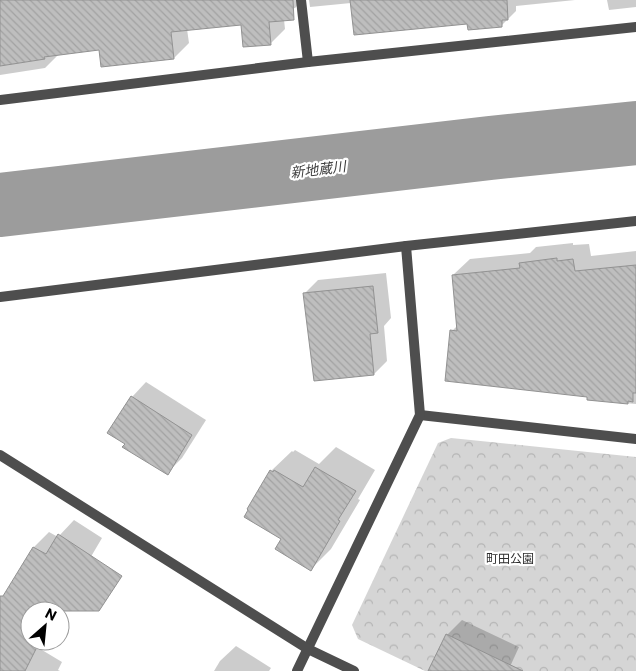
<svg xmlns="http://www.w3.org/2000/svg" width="636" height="671" font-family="Commissioner,'Noto Sans JP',sans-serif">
<defs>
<pattern id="park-crowns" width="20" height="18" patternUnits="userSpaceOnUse" patternTransform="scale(1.25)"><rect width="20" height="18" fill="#d5d5d5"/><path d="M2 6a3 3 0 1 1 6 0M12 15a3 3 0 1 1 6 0" fill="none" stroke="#b5b5b5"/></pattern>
<pattern id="building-back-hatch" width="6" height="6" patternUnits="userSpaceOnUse" patternTransform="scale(1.25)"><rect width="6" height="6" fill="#bebebe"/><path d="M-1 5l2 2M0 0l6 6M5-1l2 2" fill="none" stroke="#a2a2a2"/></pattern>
</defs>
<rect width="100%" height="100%" fill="#fff"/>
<!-- park -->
<polygon fill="url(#park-crowns)" points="451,438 636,457 636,671 425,671 358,639 352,625 438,443"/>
<!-- shadow -->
<g fill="#0003">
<polygon points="0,0 303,0 295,8 283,10 285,29 270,44 242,24 187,29 189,43 174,58 102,66 100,49 59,54 45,68 0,75"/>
<polygon points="309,0 575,0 516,6 516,11 502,25 468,23 351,3 310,7"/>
<polygon points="607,0 636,0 636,7 609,10"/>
<polygon points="573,243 573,245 589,244 591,256 636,251 636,404 588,400 588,396 452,331 458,325 453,275 470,259 530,253 536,247"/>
<polygon points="386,273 391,318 384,326 387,361 374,374 304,294 318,280"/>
<polygon points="146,382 206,420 182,458 167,473 126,443 132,397"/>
<polygon points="336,447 375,470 358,499 360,500 331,549 311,569 283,539 271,471 292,451 293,452 295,450 319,464"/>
<polygon points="74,520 102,538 79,577 30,611 30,641 47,641 42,650 62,662 58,670 60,671 0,671 0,602 34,547 49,532 58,537"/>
<polygon points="462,620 519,647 508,671 431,671 447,635"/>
<polygon points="236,646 271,668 269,671 214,671 220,661"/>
</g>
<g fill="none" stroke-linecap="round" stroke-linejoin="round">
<!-- river -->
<polyline stroke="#9c9c9c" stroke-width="64" points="0,205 490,148 636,133"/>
</g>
<!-- building -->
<g fill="url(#building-back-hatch)" stroke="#929292">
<polygon points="0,0 293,0 294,20 269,22 271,45 243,47 241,25 171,32 174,59 101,67 99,50 44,57 45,59 0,66"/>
<polygon points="350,0 507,0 508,20 502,20 502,27 468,30 467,24 354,35"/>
<polygon points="557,258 557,261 573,259 575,271 636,265 636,393 633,393 633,402 628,401 628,404 587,400 587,397 445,381 450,330 457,331 452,275 520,268 519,263"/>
<polygon points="373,286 378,333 370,334 374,375 314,381 303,293"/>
<polygon points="131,396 192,435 168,475 122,447 125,444 107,433"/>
<polygon points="315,467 356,491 338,520 340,521 311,571 275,549 281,539 244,517 248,510 247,509 270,470 273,472 274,470 303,487"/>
<polygon points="58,534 122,576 99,611 30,611 30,641 40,641 25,671 0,671 0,596 3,596 33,547 46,554"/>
<polygon points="446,634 523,671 428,671"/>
</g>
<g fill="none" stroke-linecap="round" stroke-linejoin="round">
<!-- minor -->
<g stroke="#4e4e4e" stroke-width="10">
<polyline points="301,0 308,62"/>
<polyline points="0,100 308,62 636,27"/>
<polyline points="420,415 636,439"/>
<polyline points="297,671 420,415 406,246"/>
</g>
<!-- tertiary -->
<g stroke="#4e4e4e" stroke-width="10">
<polyline points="0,297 406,246 636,221"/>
<polyline points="0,455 308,649 354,671"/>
</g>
</g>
<g text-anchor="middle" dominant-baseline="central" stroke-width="4.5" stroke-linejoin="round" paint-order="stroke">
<!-- park labels -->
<g font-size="12" fill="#2c2c2c" stroke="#fff">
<text x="510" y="558">町田公園</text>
</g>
<!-- water labels -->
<g font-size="14" font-style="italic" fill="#3d3d3d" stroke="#fff">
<text transform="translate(318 169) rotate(-7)">新地蔵川</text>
</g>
</g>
<!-- north arrow -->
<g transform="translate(45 626) rotate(27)"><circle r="24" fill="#ffffff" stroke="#999999"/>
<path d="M0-4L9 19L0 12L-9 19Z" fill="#000000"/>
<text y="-8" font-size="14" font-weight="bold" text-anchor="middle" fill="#000000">N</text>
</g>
</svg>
